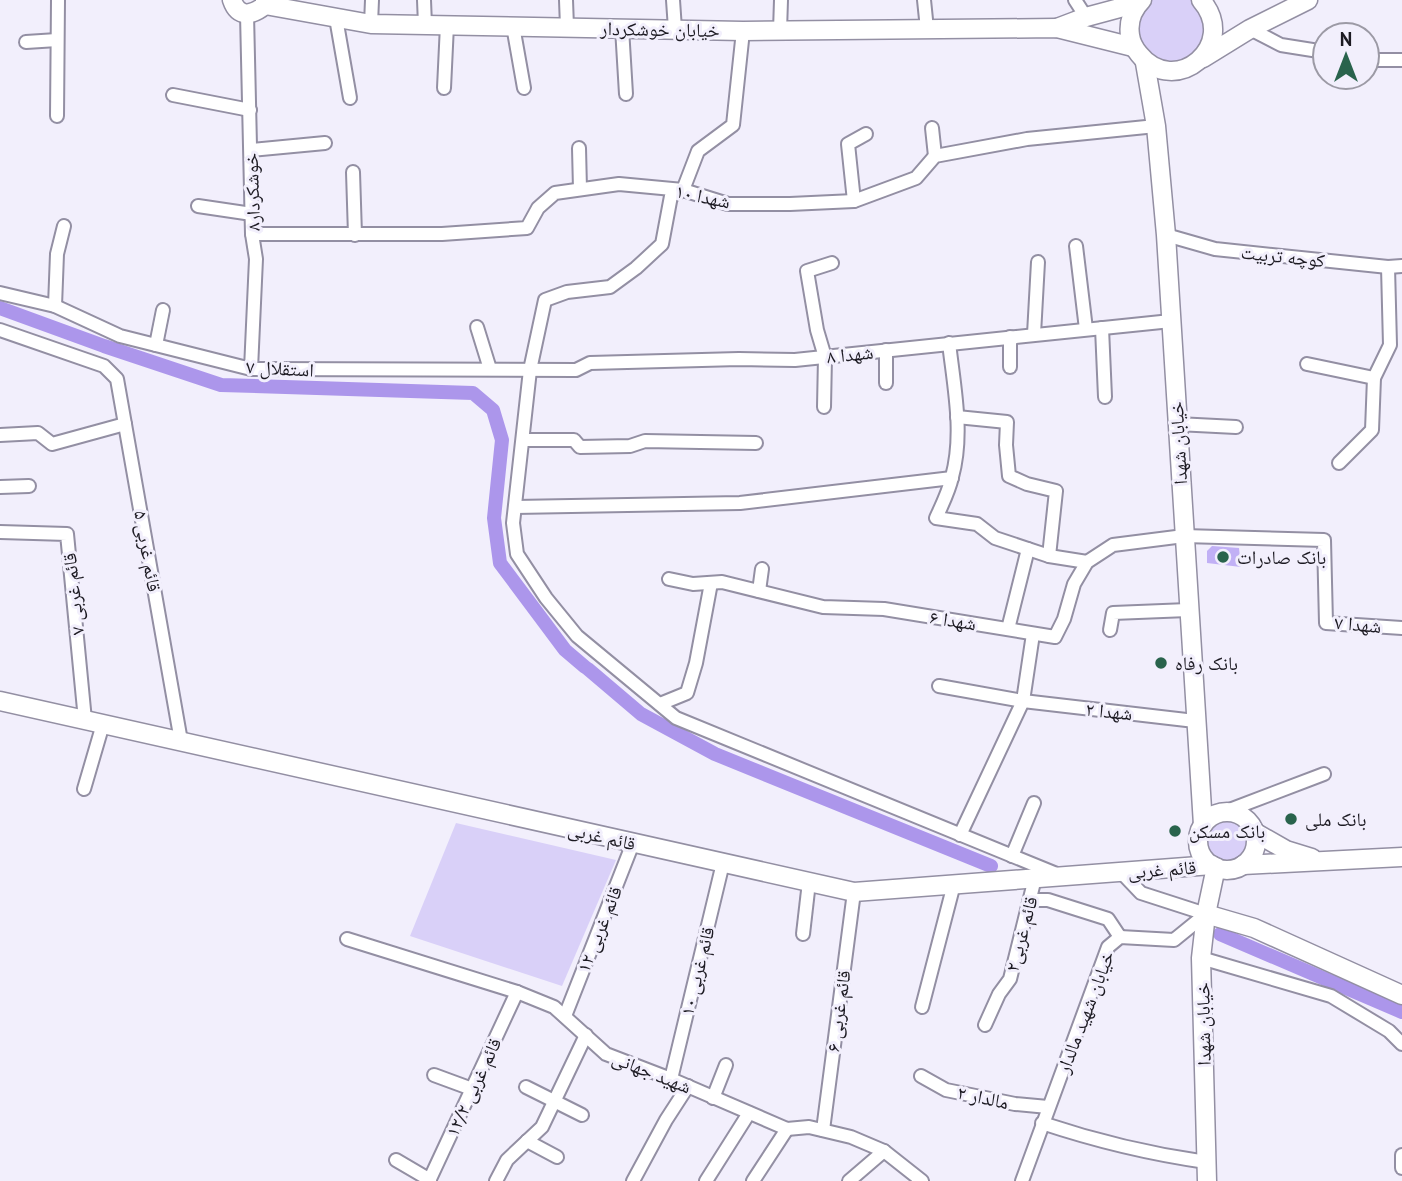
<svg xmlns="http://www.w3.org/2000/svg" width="1402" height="1181" font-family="'PT Sans','Noto Naskh Arabic',sans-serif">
<rect width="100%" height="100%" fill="#f2effc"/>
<!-- green -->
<g fill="#d9d0f8">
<polygon points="1149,0 1195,0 1209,33 1189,62 1165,65 1137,43 1136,19"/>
<circle cx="1228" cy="841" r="25"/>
<polygon points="456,823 616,860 562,986 410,936"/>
</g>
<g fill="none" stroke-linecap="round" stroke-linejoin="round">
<!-- canal -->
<g stroke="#ac96eb" stroke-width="14">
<polyline points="0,308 104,346 221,385 473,393 493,410 502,440 494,518 500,563 565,650 585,667"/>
<polyline points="588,669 641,714 715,754 991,866"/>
<polyline points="1220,934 1402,1012"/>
</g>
</g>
<!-- building -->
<polygon fill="#c1b0f5" points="1212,546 1239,548 1241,567 1207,563 1207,551"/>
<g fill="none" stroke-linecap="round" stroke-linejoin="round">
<defs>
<g id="street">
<polyline points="424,0 425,25"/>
<polyline points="566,0 567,27"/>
<polyline points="673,0 675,29"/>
<polyline points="924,0 927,29"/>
<polyline points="1075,0 1086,17"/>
<polyline points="247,14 252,234 256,259 251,369"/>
<polyline points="336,18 350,98"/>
<polyline points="371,24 372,0"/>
<polyline points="513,26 524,88"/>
<polyline points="622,28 626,94"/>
<polyline points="1250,29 1281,45 1325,52"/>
<polyline points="743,31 733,125 698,151 683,190 671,196 662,244 636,268 610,287 567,292 545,300 530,370 513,523 517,554 546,598 577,636 676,718 1059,875"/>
<polyline points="780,31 781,0"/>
<polyline points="26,42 57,40"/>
<polyline points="1367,60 1402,60"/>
<polyline points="444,88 447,25"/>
<polyline points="173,95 250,110"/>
<polyline points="57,116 58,0"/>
<polyline points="932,128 935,156"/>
<polyline points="579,148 580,189"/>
<polyline points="251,150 325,143"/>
<polyline points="353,172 355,235"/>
<polyline points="854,201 848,144 866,134"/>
<polyline points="198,206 252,214"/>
<polyline points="252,234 442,234 527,228 538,208 555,193 619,184 683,190 728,204 790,204 854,201 916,178 935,156 1027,139 1156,126"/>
<polyline points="1166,235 1215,249 1388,267 1402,266"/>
<polyline points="1076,246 1086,329"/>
<polyline points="0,293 55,306 120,336 251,369 576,370 590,363 739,359 795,360 1171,321"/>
<polyline points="55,306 57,254 64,226"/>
<polyline points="477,327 490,369"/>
<polyline points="1102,328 1105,397"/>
<polyline points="0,330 104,366 117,379 181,741"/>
<polyline points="1034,334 1038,262"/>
<polyline points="1010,337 1010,367"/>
<path d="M949,343C954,387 964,434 952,477C949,491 942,505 936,518L977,524L995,538L1049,556L1087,562"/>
<polyline points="156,345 163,310"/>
<polyline points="886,350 886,383"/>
<polyline points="1307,364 1374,378"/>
<polyline points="824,407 825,357 817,330 807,271 832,263"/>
<polyline points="957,417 1007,422 1006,445 1009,476 1027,484 1056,491 1049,556"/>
<polyline points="1177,424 1236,427"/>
<polyline points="0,435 38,433 52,444 125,424"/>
<polyline points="523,440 574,440 580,447 630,446 645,441 756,443"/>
<polyline points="1339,463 1372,430 1374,378 1390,345 1388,267"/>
<polyline points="0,487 29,486"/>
<polyline points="515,507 740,503 952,478"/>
<polyline points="0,532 67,534 85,720"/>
<polyline points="669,579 693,584 722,582 823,607 884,609 1055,637 1064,619 1074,584 1087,562 1113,545 1184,536 1324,540 1326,623 1402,628"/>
<polyline points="759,591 762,569"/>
<polyline points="1008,629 1028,549"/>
<polyline points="1110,630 1113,613 1188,610"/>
<polyline points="939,686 1023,701 1195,721"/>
<polyline points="660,704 687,693 696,663 711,583"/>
<polyline points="84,789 103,724"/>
<polyline points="1224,812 1324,774"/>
<polyline points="960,835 1023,701 1033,634"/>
<polyline points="1012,856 1034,803"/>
<polyline points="1121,872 1141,893 1206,914"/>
<polyline points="1031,900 1048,900 1108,919 1120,937"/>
<polyline points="803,934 809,882"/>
<polyline points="347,939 517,992 554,1007 606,1054 671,1079 787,1129 809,1127 851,1137 884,1151 922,1181"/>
<polyline points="1201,958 1331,996 1389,1031 1402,1044"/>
<polyline points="922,1007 954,884"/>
<polyline points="565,1016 633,843"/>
<polyline points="985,1025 999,994 1010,979 1035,878"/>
<polyline points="434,1075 472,1089"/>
<polyline points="921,1076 946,1090 1015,1104 1048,1107"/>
<polyline points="671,1079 723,863"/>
<polyline points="526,1087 582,1115"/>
<polyline points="713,1098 726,1065"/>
<path d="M1042,1123C1096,1141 1150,1154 1206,1162"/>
<polyline points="823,1130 854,892"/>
<polyline points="527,1141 557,1157"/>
<polyline points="1402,1155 1402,1168"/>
<polyline points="396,1160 430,1180"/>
<polyline points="429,1181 517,992"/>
<polyline points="496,1181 507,1160 542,1127 586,1035"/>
<polyline points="633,1181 666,1120 688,1086"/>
<polyline points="706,1181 749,1113"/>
<polyline points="753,1181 787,1129"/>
<polyline points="849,1181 884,1151"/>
<polyline points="1022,1181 1108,947 1120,937 1174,940 1206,914"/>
</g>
<g id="secondary">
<path d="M232,0C238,18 252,16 265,5V0"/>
<path d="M1142,0C1133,9 1128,22 1130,35C1131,43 1134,48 1139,54C1175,99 1240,45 1201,0"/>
<polyline points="265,5 371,24 743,31 1057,28 1133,47"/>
<polyline points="1057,28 1086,17 1138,3"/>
<polyline points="1203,58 1250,29 1308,0"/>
<polyline points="1145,63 1156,126 1166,235 1203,825"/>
<polyline points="0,701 854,892 1212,865"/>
<circle cx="1227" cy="841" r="29"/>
<polyline points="1256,833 1286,850 1312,858"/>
<polyline points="1243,865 1402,857"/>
<polyline points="1206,914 1254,928 1402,995"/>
<polyline points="1207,1181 1201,958 1206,914 1216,867"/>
</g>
</defs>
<!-- street casing -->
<use href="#street" stroke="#938fa3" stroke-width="16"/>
<!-- secondary casing -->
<use href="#secondary" stroke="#938fa3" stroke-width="21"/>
<!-- street -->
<use href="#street" stroke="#fff" stroke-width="12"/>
<!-- secondary -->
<use href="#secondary" stroke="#fff" stroke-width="18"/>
</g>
<!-- markers -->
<g fill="#29634c" stroke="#f2effc" stroke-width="2.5">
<circle cx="1223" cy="557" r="7"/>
<circle cx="1161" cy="663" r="7"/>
<circle cx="1291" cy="819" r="7"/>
<circle cx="1175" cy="831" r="7"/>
</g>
<g text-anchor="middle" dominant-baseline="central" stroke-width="6" stroke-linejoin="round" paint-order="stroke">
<!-- street labels -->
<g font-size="19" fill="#1c1a22" stroke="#f2effc">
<text transform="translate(660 29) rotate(1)">خیابان خوشکردار</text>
<text transform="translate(252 192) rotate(-92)">خوشکردار۸</text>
<text transform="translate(703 196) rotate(12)">شهدا ۱۰</text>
<text transform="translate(1283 256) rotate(6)">کوچه تربیت</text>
<text transform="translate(850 354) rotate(-6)">شهدا ۸</text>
<text transform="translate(280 368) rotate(3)">استقلال ۷</text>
<text transform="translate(1178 443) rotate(-93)">خیابان شهدا</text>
<text transform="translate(148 551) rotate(80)">قائم غربی ۵</text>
<text transform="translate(73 594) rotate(-96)">قائم غربی ۷</text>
<text transform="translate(953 620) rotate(9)">شهدا ۶</text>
<text transform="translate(1358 624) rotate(5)">شهدا ۷</text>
<text transform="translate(1109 711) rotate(6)">شهدا ۲</text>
<text transform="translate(602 836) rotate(13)">قائم غربی</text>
<text transform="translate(1162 869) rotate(-4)">قائم غربی</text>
<text transform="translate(599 929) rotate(-68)">قائم غربی ۱۲</text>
<text transform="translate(1021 934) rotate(-75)">۲قائم غربی</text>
<text transform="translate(697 971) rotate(-76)">قائم غربی ۱۰</text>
<text transform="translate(838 1011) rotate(-82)">قائم غربی ۶</text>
<text transform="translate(1085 1012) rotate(-69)">خیابان شهید مالدار</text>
<text transform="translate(1203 1024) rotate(-91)">خیابان شهدا</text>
<text transform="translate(652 1072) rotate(22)">شهید جهانی</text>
<text transform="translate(473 1087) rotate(-65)">قائم غربی ۱۲/۲</text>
<text transform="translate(983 1097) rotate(12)">مالدار ۲</text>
</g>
<!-- poi labels -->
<g font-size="19" fill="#1c1a22" stroke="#f2effc" text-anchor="start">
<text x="1237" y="557">بانک صادرات</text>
<text x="1175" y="663">بانک رفاه</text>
<text x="1305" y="819">بانک ملی</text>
<text x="1189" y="831">بانک مسکن</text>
</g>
</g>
<!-- north arrow -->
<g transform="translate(1346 56)"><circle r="33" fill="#f2effc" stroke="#9c9aa5" stroke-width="2"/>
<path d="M0-5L12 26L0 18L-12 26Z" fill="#29634c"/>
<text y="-10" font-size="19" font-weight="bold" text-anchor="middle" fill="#1c1a22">N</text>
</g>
</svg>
